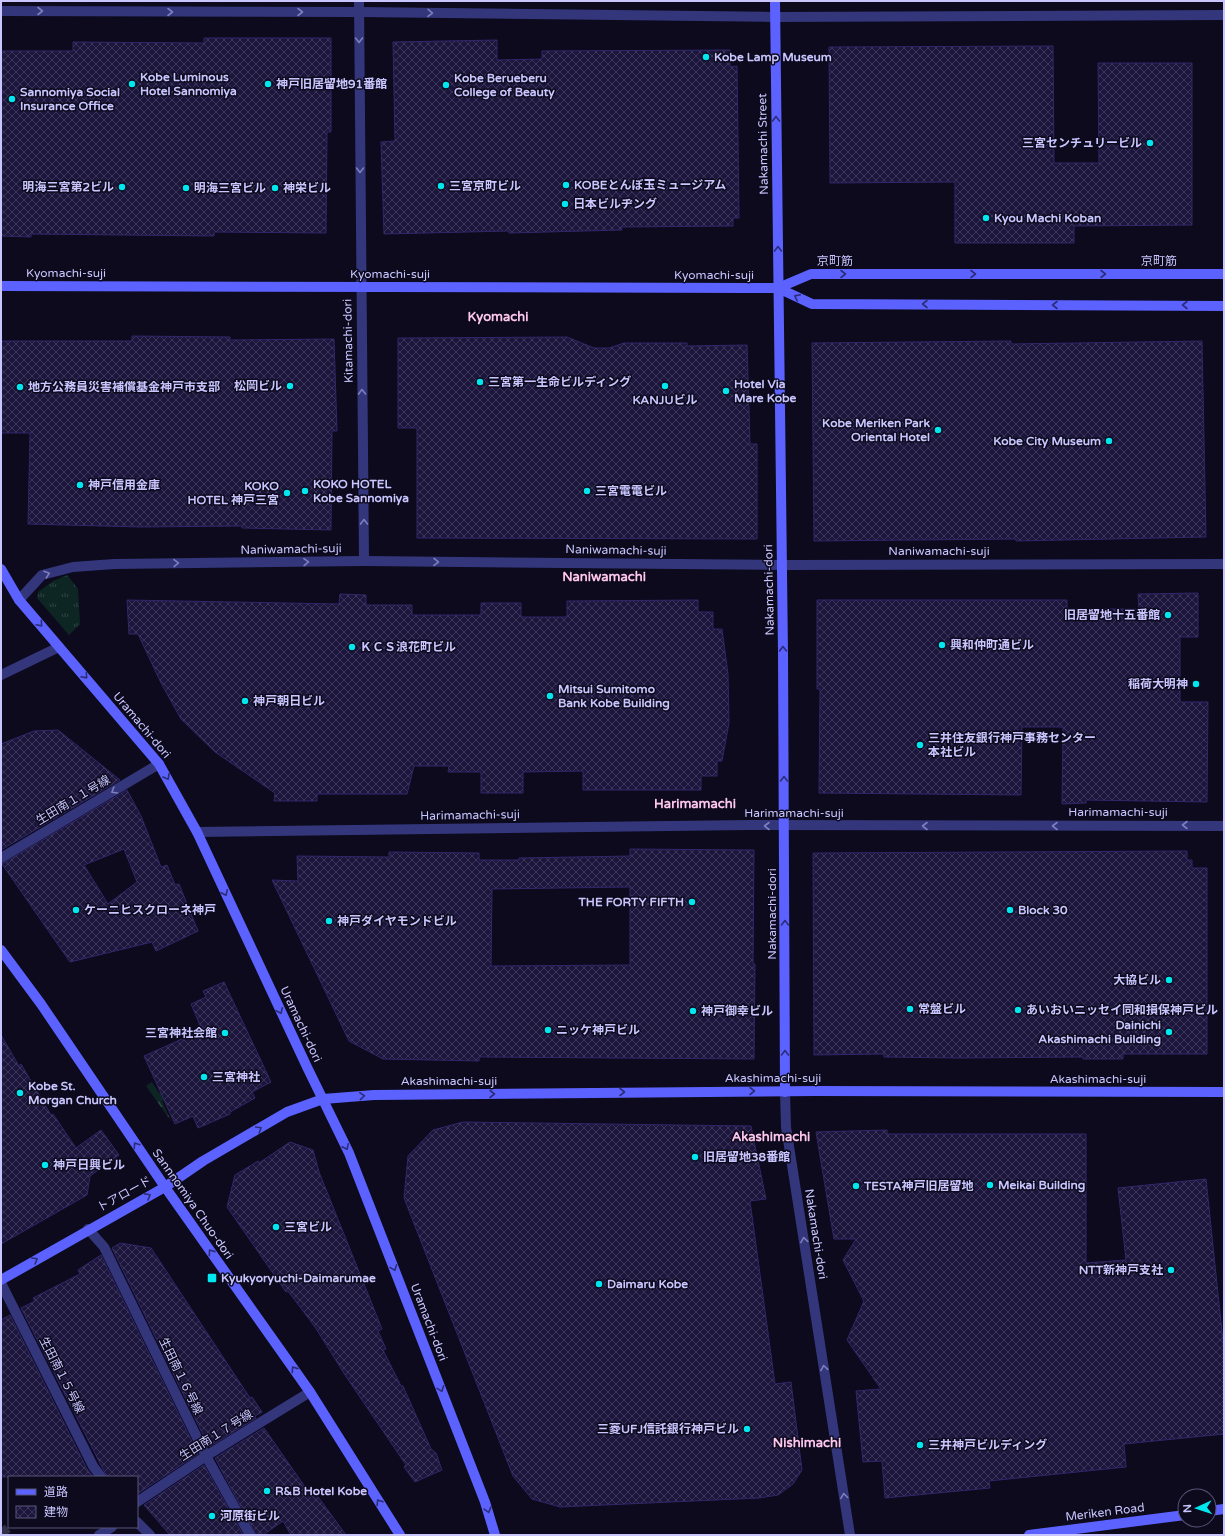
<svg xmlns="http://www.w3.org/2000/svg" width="1225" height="1536" font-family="'Varela Round','Noto Sans JP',sans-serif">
<defs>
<pattern id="grass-tufts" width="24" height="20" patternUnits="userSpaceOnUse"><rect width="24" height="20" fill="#0d2623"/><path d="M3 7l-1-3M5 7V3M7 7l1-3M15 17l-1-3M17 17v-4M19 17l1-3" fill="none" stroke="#2f4444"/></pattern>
<pattern id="forest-firs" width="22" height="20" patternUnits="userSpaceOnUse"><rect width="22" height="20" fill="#0d2623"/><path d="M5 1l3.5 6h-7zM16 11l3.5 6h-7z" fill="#2f4444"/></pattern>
<pattern id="building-cross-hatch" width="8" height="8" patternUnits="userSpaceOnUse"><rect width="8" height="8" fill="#1c163d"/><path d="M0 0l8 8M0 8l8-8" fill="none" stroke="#3c365a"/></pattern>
</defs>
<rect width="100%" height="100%" fill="#0c0a1c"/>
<!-- grass -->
<polygon fill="url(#grass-tufts)" points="67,575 78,589 80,624 69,635 37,598 38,592 53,581"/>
<!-- forest -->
<polygon fill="url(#forest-firs)" points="152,1082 159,1093 177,1086 181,1093 162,1101 171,1121 146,1086"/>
<!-- building -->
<g fill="url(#building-cross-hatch)" stroke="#30276a" fill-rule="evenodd">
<polygon points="204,38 331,38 331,132 327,132 326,233 214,232 214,236 31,234 31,237 1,236 1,51 73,51 73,42 204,43"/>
<polygon points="497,40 497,60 542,59 542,51 730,50 730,67 737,66 739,218 733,218 733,226 621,227 622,230 509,233 509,231 384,234 381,142 395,141 393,42"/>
<polygon points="1053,46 1054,163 1099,163 1098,63 1192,63 1192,225 1074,226 1074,243 955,243 955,182 830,183 829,47"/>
<polygon points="132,336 230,337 230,340 334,339 337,431 332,431 331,530 242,528 242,526 140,527 28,524 30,433 1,433 1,341 132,341"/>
<polygon points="567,337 594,348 609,348 624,343 687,343 687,346 747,345 750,444 757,444 757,539 417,538 417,428 398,428 398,338"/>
<polygon points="1011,341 1011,344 1202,341 1206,537 1016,541 1016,539 814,541 812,343"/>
<polygon points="1198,593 1198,637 1180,637 1180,702 1208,702 1207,802 1086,800 1086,803 1062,804 1063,727 1022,727 1021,795 819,793 820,689 817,689 817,600 1067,600 1067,609 1139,609 1138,594"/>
<polygon points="340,594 366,595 366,605 412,605 412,615 481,615 481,603 521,603 521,617 567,617 567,601 698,600 698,612 713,612 713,629 722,629 728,674 729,723 722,761 717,761 717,776 701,776 701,790 583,790 583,771 523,772 523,793 481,793 481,772 448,772 449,766 414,766 407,794 317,794 317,801 274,801 275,793 215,752 181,719 161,683 138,634 129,634 127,600 339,604"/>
<polygon points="58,730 120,780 1,850 1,744 34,731"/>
<path d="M127,790L141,816L161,867L167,865L175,885L179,884L198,931L156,951L152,942L70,962L2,864ZM124,849L137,882L108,904L84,865Z"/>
<path d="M630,849L754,850L753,964H755L754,1059L479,1057V1061L383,1059L349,1041L272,880L298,881L297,856L389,857V852L479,853V860H519V858L630,856ZM630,887V965L491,966L492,889Z"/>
<polygon points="1187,851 1187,860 1192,860 1192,868 1207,868 1207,1054 1123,1054 1123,1059 1083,1059 1083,1057 959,1058 884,1057 884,1054 814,1055 813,853"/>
<polygon points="224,982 271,1082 252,1092 255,1098 230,1112 230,1114 198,1128 193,1116 175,1124 144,1056 202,1030 191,1004 206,997 203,991"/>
<polygon points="1,1035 19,1066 21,1064 51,1115 53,1114 76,1148 101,1130 119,1155 90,1176 87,1195 1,1244"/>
<polygon points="463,1122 751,1126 766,1199 750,1201 775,1384 791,1382 802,1470 793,1484 778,1495 759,1498 560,1507 532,1499 513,1476 404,1198 408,1156 433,1130"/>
<polygon points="887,1130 887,1134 1086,1134 1086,1263 1126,1260 1118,1188 1206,1179 1224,1351 1224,1434 1124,1444 1126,1467 989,1481 990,1488 885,1498 882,1461 863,1462 856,1391 881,1389 847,1340 864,1301 843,1260 856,1239 834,1239 816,1132"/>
<polygon points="290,1142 313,1150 319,1172 382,1329 378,1331 386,1349 383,1350 401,1386 403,1386 431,1449 436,1453 442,1470 415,1482 404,1467 406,1465 345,1375 315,1327 288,1291 286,1292 227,1207 235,1175 258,1161 259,1163"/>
<polygon points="120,1243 151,1248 250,1398 252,1397 262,1412 255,1416 256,1418 209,1447 112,1248"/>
<polygon points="101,1255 198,1454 137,1494 137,1477 107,1477 21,1308 35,1301 33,1298 80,1274 78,1270"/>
<polygon points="10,1315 87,1469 93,1477 1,1477 1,1320"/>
<polygon points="264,1428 312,1497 316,1494 346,1535 291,1535 283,1521 263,1535 256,1535 215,1458"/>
<polygon points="204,1465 243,1535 170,1535 144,1505"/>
</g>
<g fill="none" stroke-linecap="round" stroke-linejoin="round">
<!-- street-tunnel -->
<polyline stroke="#322f49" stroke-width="10" stroke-dasharray="10 5" stroke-linecap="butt" points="1,1528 7,1535"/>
<!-- street -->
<g stroke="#34367c" stroke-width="10">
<polyline points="359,1 364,561"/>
<polyline points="1,11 359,12 775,17 1224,15"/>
<polyline points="19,600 42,575 73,567 114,564 364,561 781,565 1224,564"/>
<polyline points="1,675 59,647"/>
<polyline points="197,832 750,825 1224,826"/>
<polyline points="1,858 159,764"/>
<polyline points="785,1092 786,1127 850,1535"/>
<polyline points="88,1229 104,1247 206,1456 250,1535"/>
<polyline points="1,1283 93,1466 101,1477"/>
<polyline points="137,1502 206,1456 310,1392"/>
<polyline points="137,1522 150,1535"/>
<polyline points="99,1535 112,1527"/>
</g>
<!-- secondary -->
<g stroke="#5c62ff" stroke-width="10">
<polyline points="775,1 783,653 785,1092"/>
<polyline points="1,286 749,288 778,288 811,274 1224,274"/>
<polyline points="778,288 812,304 1224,306"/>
<polyline points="1,569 19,600 159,764 197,832 307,1067 349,1153 485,1502 495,1535"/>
<polyline points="1,950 41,1004 165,1187 310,1392 400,1535"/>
<polyline points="1,1280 165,1187 203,1161 287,1112 323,1099 374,1095 815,1091 1224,1092"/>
<polyline points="1209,1511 1224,1509"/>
<polyline points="1029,1535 1185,1515"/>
</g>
</g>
<!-- one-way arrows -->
<defs><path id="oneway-chevron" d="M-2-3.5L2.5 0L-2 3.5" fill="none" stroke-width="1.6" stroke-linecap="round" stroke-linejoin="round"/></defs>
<g stroke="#7e7ebe">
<use href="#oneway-chevron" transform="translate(40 11)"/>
<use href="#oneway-chevron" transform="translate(170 12)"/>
<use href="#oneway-chevron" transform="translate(300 12)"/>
<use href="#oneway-chevron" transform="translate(430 13) rotate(1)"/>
<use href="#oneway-chevron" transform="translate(359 40) rotate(89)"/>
<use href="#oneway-chevron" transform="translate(360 170) rotate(90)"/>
<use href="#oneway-chevron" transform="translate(362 392) rotate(-91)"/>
<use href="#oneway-chevron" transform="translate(364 522) rotate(-91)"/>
<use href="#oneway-chevron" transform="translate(306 562) rotate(-1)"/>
<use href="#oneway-chevron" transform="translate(436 562) rotate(1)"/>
<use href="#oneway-chevron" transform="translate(176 563) rotate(-1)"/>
<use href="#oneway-chevron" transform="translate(47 574) rotate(-19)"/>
<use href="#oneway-chevron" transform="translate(114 791) rotate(149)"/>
<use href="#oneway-chevron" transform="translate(1185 825) rotate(-180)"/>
<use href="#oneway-chevron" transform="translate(767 826) rotate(-180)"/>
<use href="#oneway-chevron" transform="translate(925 826) rotate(180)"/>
<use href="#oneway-chevron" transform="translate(1055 826) rotate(180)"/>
<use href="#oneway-chevron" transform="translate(804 1240) rotate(-99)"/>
<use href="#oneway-chevron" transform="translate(824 1368) rotate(-99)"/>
<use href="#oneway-chevron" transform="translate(844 1496) rotate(-98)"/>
</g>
<g stroke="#2c2d77">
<use href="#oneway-chevron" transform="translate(776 119) rotate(-91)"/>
<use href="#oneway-chevron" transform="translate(778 249) rotate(-91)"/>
<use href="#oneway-chevron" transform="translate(843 274)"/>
<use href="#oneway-chevron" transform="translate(973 274)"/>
<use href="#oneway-chevron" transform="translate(1103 274)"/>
<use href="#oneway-chevron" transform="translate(797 297) rotate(-154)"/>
<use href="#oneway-chevron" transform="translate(925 304) rotate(-180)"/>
<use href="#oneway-chevron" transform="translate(1055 305) rotate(-180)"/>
<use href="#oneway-chevron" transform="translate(1185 305) rotate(-180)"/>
<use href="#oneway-chevron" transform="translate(40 624) rotate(49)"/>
<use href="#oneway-chevron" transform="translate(783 649) rotate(-91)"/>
<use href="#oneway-chevron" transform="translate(85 676) rotate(49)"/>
<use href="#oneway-chevron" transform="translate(167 777) rotate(61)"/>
<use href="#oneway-chevron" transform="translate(784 779) rotate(-90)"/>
<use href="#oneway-chevron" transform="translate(225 893) rotate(65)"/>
<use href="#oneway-chevron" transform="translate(785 923) rotate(-90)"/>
<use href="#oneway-chevron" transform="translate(280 1011) rotate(65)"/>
<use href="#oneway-chevron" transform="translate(785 1053) rotate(-90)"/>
<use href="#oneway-chevron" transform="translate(752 1091)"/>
<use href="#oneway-chevron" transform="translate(622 1092)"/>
<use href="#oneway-chevron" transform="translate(492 1094)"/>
<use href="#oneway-chevron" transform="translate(362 1096) rotate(-5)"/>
<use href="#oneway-chevron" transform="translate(259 1129) rotate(-31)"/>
<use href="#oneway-chevron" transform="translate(136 1145) rotate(-124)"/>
<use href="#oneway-chevron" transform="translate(346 1147) rotate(64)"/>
<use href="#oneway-chevron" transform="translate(148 1196) rotate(-29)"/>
<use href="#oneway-chevron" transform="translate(211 1252) rotate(-125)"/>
<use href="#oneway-chevron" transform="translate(35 1260) rotate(-30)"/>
<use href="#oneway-chevron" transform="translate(394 1268) rotate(69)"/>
<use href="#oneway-chevron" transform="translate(294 1369) rotate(-125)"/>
<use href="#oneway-chevron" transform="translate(441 1389) rotate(69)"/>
<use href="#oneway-chevron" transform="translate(379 1502) rotate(-122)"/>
<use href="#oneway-chevron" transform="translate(488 1510) rotate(74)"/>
</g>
<!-- markers -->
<g fill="#00e7f0" stroke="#0c0a1c" stroke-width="1.5">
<circle cx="706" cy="57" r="4"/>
<circle cx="132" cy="84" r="4"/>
<circle cx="268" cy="84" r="4"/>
<circle cx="446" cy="85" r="4"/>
<circle cx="12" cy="99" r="4"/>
<circle cx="1150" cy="143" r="4"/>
<circle cx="566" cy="185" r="4"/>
<circle cx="441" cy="186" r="4"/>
<circle cx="122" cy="187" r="4"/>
<circle cx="186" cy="188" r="4"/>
<circle cx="275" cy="188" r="4"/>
<circle cx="565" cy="204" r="4"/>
<circle cx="986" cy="218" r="4"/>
<circle cx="480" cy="382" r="4"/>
<circle cx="290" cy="386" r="4"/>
<circle cx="665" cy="386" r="4"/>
<circle cx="20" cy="387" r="4"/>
<circle cx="726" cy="391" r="4"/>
<circle cx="938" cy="430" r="4"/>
<circle cx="1109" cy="441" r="4"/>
<circle cx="80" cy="485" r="4"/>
<circle cx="305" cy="491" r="4"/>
<circle cx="587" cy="491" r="4"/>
<circle cx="287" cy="493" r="4"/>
<circle cx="1168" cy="615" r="4"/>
<circle cx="942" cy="645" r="4"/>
<circle cx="352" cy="647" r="4"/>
<circle cx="1196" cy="684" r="4"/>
<circle cx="550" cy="696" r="4"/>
<circle cx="245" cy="701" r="4"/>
<circle cx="920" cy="745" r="4"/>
<circle cx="692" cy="902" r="4"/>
<circle cx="76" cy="910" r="4"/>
<circle cx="1010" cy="910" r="4"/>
<circle cx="329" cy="921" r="4"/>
<circle cx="1169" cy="980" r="4"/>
<circle cx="910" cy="1009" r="4"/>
<circle cx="1018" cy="1010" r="4"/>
<circle cx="693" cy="1011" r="4"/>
<circle cx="548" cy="1030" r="4"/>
<circle cx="1169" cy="1032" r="4"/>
<circle cx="225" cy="1033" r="4"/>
<circle cx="204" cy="1077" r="4"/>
<circle cx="20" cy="1093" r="4"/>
<circle cx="695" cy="1157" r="4"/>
<circle cx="45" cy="1165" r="4"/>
<circle cx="990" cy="1185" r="4"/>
<circle cx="856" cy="1186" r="4"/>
<circle cx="276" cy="1227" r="4"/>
<circle cx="1171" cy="1270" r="4"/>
<rect x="207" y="1273" width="10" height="10" rx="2"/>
<circle cx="599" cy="1284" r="4"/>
<circle cx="747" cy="1429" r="4"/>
<circle cx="920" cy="1445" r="4"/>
<circle cx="267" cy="1491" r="4"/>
<circle cx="212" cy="1516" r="4"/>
</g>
<g text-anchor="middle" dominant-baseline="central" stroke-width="3" stroke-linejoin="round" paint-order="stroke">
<!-- poi labels -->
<g font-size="12" font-weight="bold" fill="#c8c5ff" stroke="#0c0a1c" text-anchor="start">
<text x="714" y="57">Kobe Lamp Museum</text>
<text x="140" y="77">Kobe Luminous<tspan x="140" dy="14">Hotel Sannomiya</tspan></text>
<text x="454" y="78">Kobe Berueberu<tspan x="454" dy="14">College of Beauty</tspan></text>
<text x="276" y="84">神戸旧居留地91番館</text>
<text x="20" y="92">Sannomiya Social<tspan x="20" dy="14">Insurance Office</tspan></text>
<text x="1142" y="143" text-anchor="end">三宮センチュリービル</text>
<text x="574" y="185">KOBEとんぼ玉ミュージアム</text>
<text x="449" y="186">三宮京町ビル</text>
<text x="114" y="187" text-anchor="end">明海三宮第2ビル</text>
<text x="194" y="188">明海三宮ビル</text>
<text x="283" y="188">神栄ビル</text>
<text x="573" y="204">日本ビルヂング</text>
<text x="994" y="218">Kyou Machi Koban</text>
<text x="488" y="382">三宮第一生命ビルディング</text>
<text x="734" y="384">Hotel Via<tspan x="734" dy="14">Mare Kobe</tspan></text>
<text x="282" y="386" text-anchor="end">松岡ビル</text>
<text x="28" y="387">地方公務員災害補償基金神戸市支部</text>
<text x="665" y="400" text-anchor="middle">KANJUビル</text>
<text x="930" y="423" text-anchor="end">Kobe Meriken Park<tspan x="930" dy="14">Oriental Hotel</tspan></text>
<text x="1101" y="441" text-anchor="end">Kobe City Museum</text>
<text x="313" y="484">KOKO HOTEL<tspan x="313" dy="14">Kobe Sannomiya</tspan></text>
<text x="88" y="485">神戸信用金庫</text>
<text x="279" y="486" text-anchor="end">KOKO<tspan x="279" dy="14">HOTEL 神戸三宮</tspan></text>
<text x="595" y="491">三宮電電ビル</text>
<text x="1160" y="615" text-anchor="end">旧居留地十五番館</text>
<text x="950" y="645">興和仲町通ビル</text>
<text x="360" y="647">ＫＣＳ浪花町ビル</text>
<text x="1188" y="684" text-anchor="end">稲荷大明神</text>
<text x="558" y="689">Mitsui Sumitomo<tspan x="558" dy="14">Bank Kobe Building</tspan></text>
<text x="253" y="701">神戸朝日ビル</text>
<text x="928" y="738">三井住友銀行神戸事務センター<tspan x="928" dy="14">本社ビル</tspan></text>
<text x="684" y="902" text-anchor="end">THE FORTY FIFTH</text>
<text x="84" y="910">ケーニヒスクローネ神戸</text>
<text x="1018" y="910">Block 30</text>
<text x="337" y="921">神戸ダイヤモンドビル</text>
<text x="1161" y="980" text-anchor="end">大協ビル</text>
<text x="918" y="1009">常盤ビル</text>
<text x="1026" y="1010">あいおいニッセイ同和損保神戸ビル</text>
<text x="701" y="1011">神戸御幸ビル</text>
<text x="1161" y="1025" text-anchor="end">Dainichi<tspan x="1161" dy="14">Akashimachi Building</tspan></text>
<text x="556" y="1030">ニッケ神戸ビル</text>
<text x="217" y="1033" text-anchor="end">三宮神社会館</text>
<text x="212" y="1077">三宮神社</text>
<text x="28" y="1086">Kobe St.<tspan x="28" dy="14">Morgan Church</tspan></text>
<text x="703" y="1157">旧居留地38番館</text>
<text x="53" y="1165">神戸日興ビル</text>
<text x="998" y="1185">Meikai Building</text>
<text x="864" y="1186">TESTA神戸旧居留地</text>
<text x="284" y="1227">三宮ビル</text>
<text x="1163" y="1270" text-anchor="end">NTT新神戸支社</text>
<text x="221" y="1278">Kyukyoryuchi-Daimarumae</text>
<text x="607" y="1284">Daimaru Kobe</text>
<text x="739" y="1429" text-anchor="end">三菱UFJ信託銀行神戸ビル</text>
<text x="928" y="1445">三井神戸ビルディング</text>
<text x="275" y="1491">R&amp;B Hotel Kobe</text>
<text x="220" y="1516">河原街ビル</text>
</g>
<!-- street labels -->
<g font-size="12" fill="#c8c5ff" stroke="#0c0a1c">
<text transform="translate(763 144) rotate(-91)">Nakamachi Street</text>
<text x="835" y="261">京町筋</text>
<text x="1159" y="261">京町筋</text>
<text x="66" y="273">Kyomachi-suji</text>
<text x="390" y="274">Kyomachi-suji</text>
<text x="714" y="275">Kyomachi-suji</text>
<text transform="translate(348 341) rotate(-91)">Kitamachi-dori</text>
<text transform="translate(291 549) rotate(-1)">Naniwamachi-suji</text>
<text transform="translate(616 550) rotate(1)">Naniwamachi-suji</text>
<text x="939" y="551">Naniwamachi-suji</text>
<text transform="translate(769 590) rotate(-91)">Nakamachi-dori</text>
<text transform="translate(142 725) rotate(50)">Uramachi-dori</text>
<text transform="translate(73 800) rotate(-31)">生田南１１号線</text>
<text x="1118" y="812">Harimamachi-suji</text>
<text x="794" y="813">Harimamachi-suji</text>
<text transform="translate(470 815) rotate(-1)">Harimamachi-suji</text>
<text transform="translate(772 914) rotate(-90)">Nakamachi-dori</text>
<text transform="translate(301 1024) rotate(65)">Uramachi-dori</text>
<text x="773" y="1078">Akashimachi-suji</text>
<text x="1098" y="1079">Akashimachi-suji</text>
<text x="449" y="1081">Akashimachi-suji</text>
<text transform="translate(124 1194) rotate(-29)">トアロード</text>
<text transform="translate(193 1204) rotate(55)">Sannnomiya Chuo-dori</text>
<text transform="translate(816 1234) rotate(81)">Nakamachi-dori</text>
<text transform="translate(429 1322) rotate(69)">Uramachi-dori</text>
<text transform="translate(62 1375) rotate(63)">生田南１５号線</text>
<text transform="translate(181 1376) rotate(64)">生田南１６号線</text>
<text transform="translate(216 1435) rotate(-32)">生田南１７号線</text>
<text transform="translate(1105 1512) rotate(-7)">Meriken Road</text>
</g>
<!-- neighbourhood labels -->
<g font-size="13" font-weight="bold" fill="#ffc7ee" stroke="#0c0a1c">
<text x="498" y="317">Kyomachi</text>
<text x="604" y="577">Naniwamachi</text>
<text x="695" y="804">Harimamachi</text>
<text x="771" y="1137">Akashimachi</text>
<text x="807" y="1443">Nishimachi</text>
</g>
</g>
<!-- border -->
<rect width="1225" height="1536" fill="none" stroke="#c8c5ff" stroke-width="4"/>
<!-- legend -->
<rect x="8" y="1476" width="130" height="52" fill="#0c0a1c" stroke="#575577"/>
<rect x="16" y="1489" width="20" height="6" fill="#5c62ff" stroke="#575577"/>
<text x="44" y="1496" font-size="12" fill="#c8c5ff">道路</text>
<rect x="16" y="1506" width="20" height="12" fill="url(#building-cross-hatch)" stroke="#575577"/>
<text x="44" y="1516" font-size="12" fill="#c8c5ff">建物</text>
<!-- north arrow -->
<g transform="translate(1197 1508) rotate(267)"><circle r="19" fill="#0c0a1c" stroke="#575577"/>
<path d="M0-3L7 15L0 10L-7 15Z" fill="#00e7f0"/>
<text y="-6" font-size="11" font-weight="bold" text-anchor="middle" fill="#c8c5ff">N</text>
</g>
</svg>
